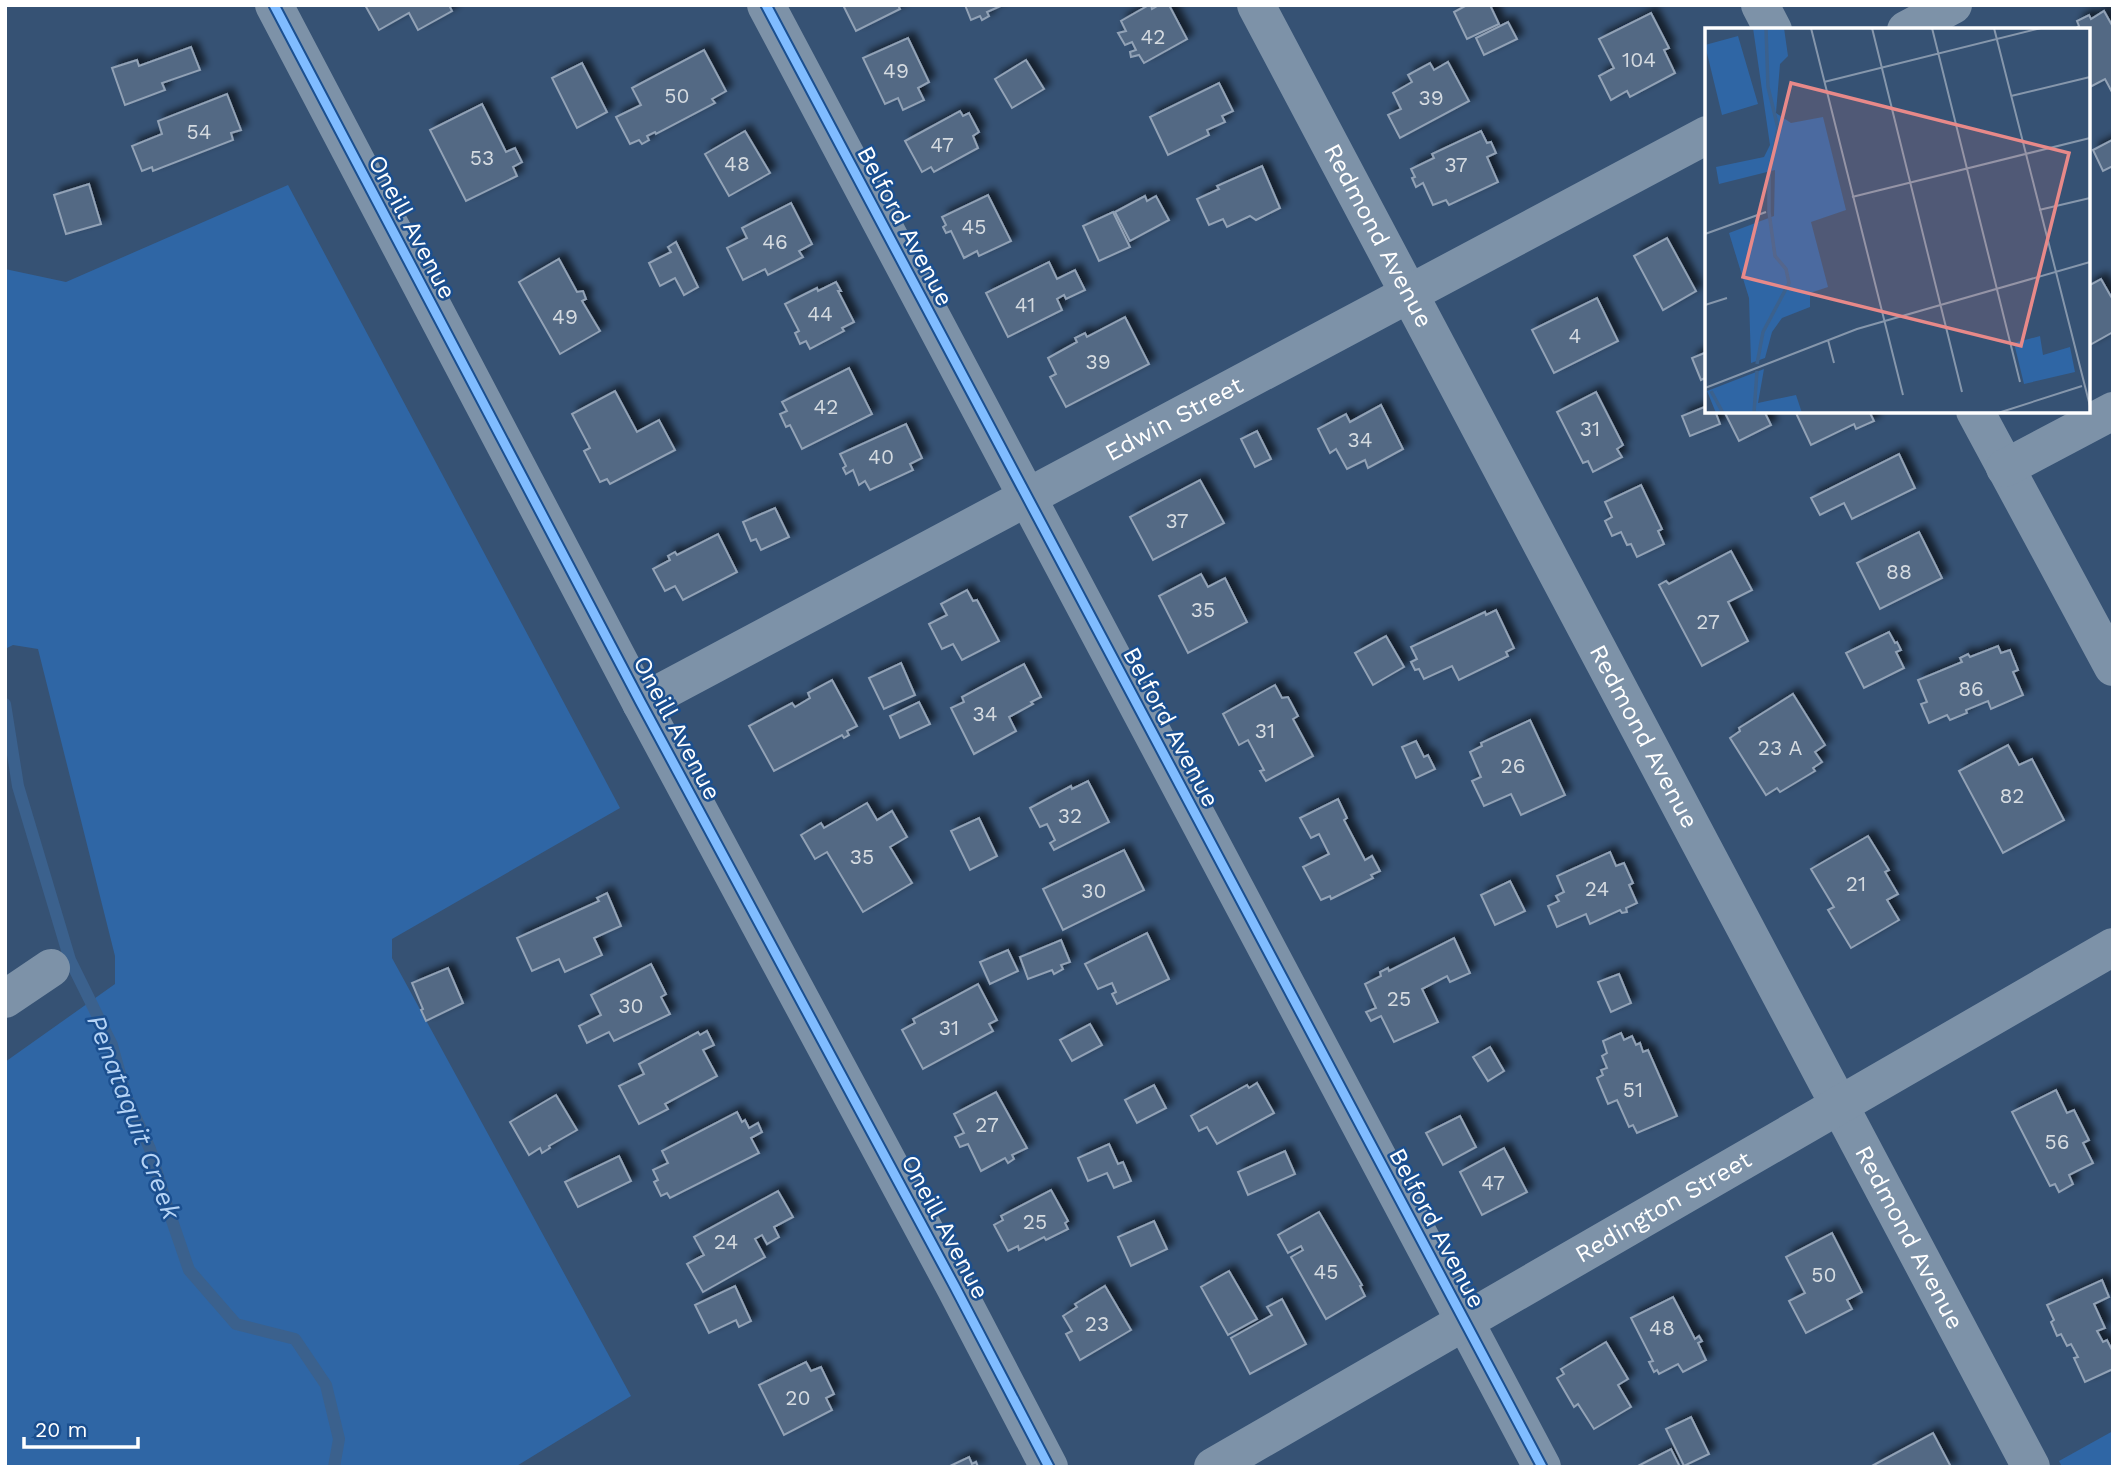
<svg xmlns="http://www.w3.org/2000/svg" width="2118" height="1472" font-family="'Work Sans',sans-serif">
<defs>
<filter id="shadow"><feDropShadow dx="6" dy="-6" stdDeviation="3.5" flood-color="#0009"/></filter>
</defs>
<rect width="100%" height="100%" fill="#365274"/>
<!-- green -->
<g fill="#2f66a5">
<polygon points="288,185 620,808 392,939 392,958 631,1396 515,1467 5,1467 5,1062 115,984 115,956 38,649 13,645 5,649 5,269 66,282"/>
<polygon points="2113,1431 2113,1467 2062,1467 2059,1461"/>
</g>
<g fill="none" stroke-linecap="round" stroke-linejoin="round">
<!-- stream -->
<polyline stroke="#3b618d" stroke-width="12" points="5,704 18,786 70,960 112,1045 126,1096 150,1149 166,1203 189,1270 236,1324 295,1339 326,1385 339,1439 334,1467"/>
</g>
<!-- building -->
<g fill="#526984" stroke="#92a2b6" stroke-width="2" filter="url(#shadow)">
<polygon points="365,5 449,5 452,11 418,30 409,13 379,30"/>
<polygon points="843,5 898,5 900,9 856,31"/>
<polygon points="965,5 1003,5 987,12 989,16 982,20 980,16 971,20"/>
<polygon points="1149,5 1151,5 1152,9 1159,5 1169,5 1187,39 1144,63 1139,55 1131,57 1130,52 1136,50 1132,42 1125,45 1118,33 1126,31 1121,21"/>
<polygon points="1467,5 1490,5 1499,24 1467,39 1454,12"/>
<polygon points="2104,11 2113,27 2113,94 2105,79 2088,88 2088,30 2073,30 2079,26 2077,21 2089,15 2091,19"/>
<polygon points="1651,13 1669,48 1664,50 1675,73 1630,97 1627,91 1611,100 1599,76 1614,68 1599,39"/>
<polygon points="1508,22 1517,39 1484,55 1476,38"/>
<polygon points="908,38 929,82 918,88 924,100 903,110 898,98 885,104 863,58"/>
<polygon points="191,47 200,70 162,83 165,90 125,105 112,68 137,60 139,66"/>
<polygon points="704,50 726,91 712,99 715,103 656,134 655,132 647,136 649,140 642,144 639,140 630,144 616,117 641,105 632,88"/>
<polygon points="1026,60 1044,89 1012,108 995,79"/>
<polygon points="1448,62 1469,101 1400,138 1388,115 1401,109 1393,93 1412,82 1408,75 1430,63 1434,70"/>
<polygon points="582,63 607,112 577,128 552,78"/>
<polygon points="1219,83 1233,111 1222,116 1225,122 1207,130 1209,135 1168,155 1150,117"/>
<polygon points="227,94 241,130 231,133 233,140 153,171 152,167 142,171 132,146 162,134 158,121"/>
<polygon points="482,104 506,152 515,148 522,162 513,167 517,176 466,201 430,130"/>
<polygon points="960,111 963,116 969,113 979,132 973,136 978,148 934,172 931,167 922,172 905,141"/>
<polygon points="745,131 770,173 729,196 705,154"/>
<polygon points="1481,131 1487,143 1491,142 1496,153 1487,157 1498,182 1449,205 1446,200 1433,205 1423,183 1416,187 1412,178 1415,177 1411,169 1434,158 1432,154"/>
<polygon points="2112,140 2113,166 2103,171 2093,150"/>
<polygon points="1262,166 1280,208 1256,220 1250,216 1227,227 1223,219 1209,225 1197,199 1219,189 1217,186"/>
<polygon points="89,184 101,224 66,234 54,195"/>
<polygon points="988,195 1011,241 979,256 977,251 964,258 951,231 946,233 943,227 946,225 942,217"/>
<polygon points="1145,196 1147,201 1156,196 1169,220 1130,241 1115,212"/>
<polygon points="791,203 812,244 799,251 803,257 768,275 765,269 743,280 727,248 747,238 742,228"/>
<polygon points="1113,212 1130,247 1099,261 1083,226"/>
<polygon points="1667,238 1696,291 1663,310 1634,256"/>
<polygon points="676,242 698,287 684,295 675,278 660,286 649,263 671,252 668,247"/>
<polygon points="559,259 577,292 583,291 586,299 582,301 600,331 560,354 519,282"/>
<polygon points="1049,262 1057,279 1075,270 1085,290 1066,299 1064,295 1057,299 1062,310 1008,337 986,293"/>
<polygon points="2101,279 2113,300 2113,332 2088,346 2088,286"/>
<polygon points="836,282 841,291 838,291 854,322 842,328 844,331 810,349 806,341 800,344 795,333 799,331 785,304 817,288 818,291"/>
<polygon points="1597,298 1618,341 1554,373 1532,330"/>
<polygon points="1125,317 1149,364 1066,407 1050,377 1056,374 1048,358 1077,342 1075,338 1085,333 1087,337"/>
<polygon points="1707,352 1707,377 1701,380 1692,358"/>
<polygon points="849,368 872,414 802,449 790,425 786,427 780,414 787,411 782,402"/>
<polygon points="615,391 637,432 659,420 675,450 610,484 607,479 600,482 584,451 590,448 572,414"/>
<polygon points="1596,392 1623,445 1617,449 1622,457 1593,472 1588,461 1583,463 1557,412"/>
<polygon points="1381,405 1403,449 1368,468 1365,460 1347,469 1336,449 1330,453 1318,429 1346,414 1350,422"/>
<polygon points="1707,406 1707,411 1715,411 1720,424 1690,436 1682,416"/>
<polygon points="1724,411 1764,411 1771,425 1739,441"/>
<polygon points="1795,411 1869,411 1874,421 1856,429 1854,424 1811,445"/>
<polygon points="906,424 922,458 910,464 913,470 870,490 865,481 859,485 853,470 846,474 843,468 846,466 840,454"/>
<polygon points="1257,431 1271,459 1255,467 1241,439"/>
<polygon points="1899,454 1915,488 1852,519 1844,503 1820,515 1811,498"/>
<polygon points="1200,480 1224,523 1153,560 1130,517"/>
<polygon points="1641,485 1662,529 1658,531 1664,544 1637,557 1631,544 1627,545 1621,532 1612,536 1605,521 1612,517 1605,502"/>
<polygon points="775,508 789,537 761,550 756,539 751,541 743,522"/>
<polygon points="1919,532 1942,578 1880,609 1857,563"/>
<polygon points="718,534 737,572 683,600 675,586 665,591 653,569 670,560 668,556 675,552 677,555"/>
<polygon points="1731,551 1752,590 1728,602 1748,641 1702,666 1659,585 1666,581 1669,584"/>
<polygon points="1201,574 1208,587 1225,578 1247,622 1188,653 1159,596"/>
<polygon points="967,590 973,601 977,600 999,641 962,660 953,644 942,649 929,624 947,615 941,604"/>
<polygon points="1496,610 1514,648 1506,652 1508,656 1459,680 1452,666 1424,679 1419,669 1415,670 1411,662 1417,659 1411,647 1485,612 1486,615"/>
<polygon points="1889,632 1895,643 1897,642 1901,650 1896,652 1904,668 1864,688 1846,653"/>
<polygon points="1386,636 1404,667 1373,685 1355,653"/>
<polygon points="1998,646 2001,653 2010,650 2018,670 2013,672 2023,695 1991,709 1988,701 1966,710 1967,713 1950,720 1947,715 1929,723 1921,704 1927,702 1918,680 1962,662 1960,658 1968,654 1970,657"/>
<polygon points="901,663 915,695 884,709 869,678"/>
<polygon points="1024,664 1041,697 1031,702 1033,704 1009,717 1016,731 974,754 951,708 964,702 962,697"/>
<polygon points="832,680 857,726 847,731 849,735 844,738 842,735 774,771 749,726 792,703 795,707 810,698 808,693"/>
<polygon points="1275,685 1282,698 1288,697 1298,716 1293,719 1313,756 1266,781 1260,771 1264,770 1248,740 1239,745 1223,714"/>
<polygon points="1793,694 1825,745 1815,752 1822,762 1813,768 1815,771 1780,792 1777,788 1766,795 1730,738 1740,731 1739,728"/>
<polygon points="919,702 930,724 900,738 890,716"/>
<polygon points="1530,720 1565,795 1521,815 1511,794 1484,806 1472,781 1481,777 1470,752 1482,746 1481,743"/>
<polygon points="1416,741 1424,757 1428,755 1435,769 1416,778 1402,747"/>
<polygon points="2008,745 2019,765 2032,759 2064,820 2003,853 1959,771"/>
<polygon points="1088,781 1109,822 1054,850 1050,843 1055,840 1047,824 1040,827 1030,808 1071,786 1072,789"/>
<polygon points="1338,799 1347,818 1344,820 1365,860 1372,856 1380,871 1371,875 1373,878 1331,899 1330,896 1321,900 1303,867 1329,854 1319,834 1311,838 1300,818"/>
<polygon points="867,803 877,820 892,811 907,837 890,847 912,883 863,912 827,852 815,859 801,835 821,823 824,828"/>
<polygon points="979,818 997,856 970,870 951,831"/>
<polygon points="1868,836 1889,870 1885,872 1898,894 1887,900 1899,920 1851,948 1828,910 1834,907 1811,869"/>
<polygon points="1124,850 1144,890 1063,930 1043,889"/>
<polygon points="1610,852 1616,866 1624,863 1633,883 1629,885 1637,903 1626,908 1627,912 1622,913 1620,910 1590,924 1586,914 1557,927 1548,906 1559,901 1556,896 1564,892 1557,876"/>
<polygon points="1510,881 1525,911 1495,925 1481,895"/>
<polygon points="607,893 621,926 594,938 602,955 565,972 559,959 532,971 517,938 599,901 597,898"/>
<polygon points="1147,933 1169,979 1117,1004 1112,994 1116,992 1112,983 1098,989 1085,964"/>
<polygon points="1454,938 1470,973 1450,982 1447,976 1422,989 1438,1022 1394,1042 1381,1016 1371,1021 1366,1012 1376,1008 1365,984 1381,976 1380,972 1388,968 1389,971"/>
<polygon points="1061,940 1070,962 1061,965 1063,969 1054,974 1052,970 1028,979 1020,957"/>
<polygon points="1008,950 1018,971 990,984 980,962"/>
<polygon points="651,964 666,994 661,997 670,1014 614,1041 609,1032 587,1043 579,1026 601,1015 591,995"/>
<polygon points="448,968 463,1003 426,1021 421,1010 423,1009 412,983"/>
<polygon points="1619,974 1631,1003 1611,1012 1598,982"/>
<polygon points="978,984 997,1020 989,1024 993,1031 923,1069 902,1030 915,1023 913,1019"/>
<polygon points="1090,1024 1102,1045 1072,1061 1060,1040"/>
<polygon points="707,1031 714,1045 703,1050 717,1076 665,1104 668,1109 639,1124 619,1086 644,1074 639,1064 698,1032 700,1035"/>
<polygon points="1621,1033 1624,1040 1632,1036 1636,1045 1640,1043 1643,1052 1648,1050 1677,1116 1637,1133 1633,1125 1629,1127 1617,1100 1608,1104 1597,1078 1603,1075 1601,1070 1607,1068 1602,1056 1607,1053 1603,1041"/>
<polygon points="1490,1047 1504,1071 1488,1081 1473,1057"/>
<polygon points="1257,1083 1274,1113 1217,1144 1207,1127 1199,1131 1191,1116 1247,1085 1249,1088"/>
<polygon points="1154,1085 1166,1108 1137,1123 1125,1100"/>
<polygon points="2056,1090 2067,1113 2074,1110 2089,1140 2083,1143 2093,1163 2069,1175 2073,1184 2059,1192 2055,1184 2050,1186 2012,1112"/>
<polygon points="996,1092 1027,1148 1012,1155 1014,1159 1008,1163 1005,1158 981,1171 968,1144 960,1147 955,1137 964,1133 954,1114"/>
<polygon points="556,1095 577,1130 549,1146 550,1148 542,1153 540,1148 529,1155 510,1122"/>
<polygon points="737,1112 742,1122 745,1120 749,1128 758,1123 762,1132 751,1138 759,1153 670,1198 667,1193 661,1196 654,1182 658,1180 653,1170 668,1163 662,1151"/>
<polygon points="1460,1116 1476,1147 1443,1165 1426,1133"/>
<polygon points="1109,1144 1118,1164 1123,1162 1131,1181 1114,1188 1107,1173 1088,1181 1078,1158"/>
<polygon points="1504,1148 1527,1192 1482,1215 1460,1172"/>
<polygon points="1285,1151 1295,1174 1248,1195 1238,1172"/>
<polygon points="619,1156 631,1181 578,1207 565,1182"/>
<polygon points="1051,1190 1068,1221 1065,1223 1068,1229 1046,1240 1044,1237 1019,1250 1018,1246 1008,1251 994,1225 1003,1220 1001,1216"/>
<polygon points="778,1191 793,1217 774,1227 779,1237 767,1244 762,1235 755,1239 765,1257 703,1292 687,1264 704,1255 694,1237"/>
<polygon points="1319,1212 1362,1285 1360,1286 1365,1296 1326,1319 1291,1257 1303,1250 1301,1246 1288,1253 1278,1235"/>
<polygon points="1154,1221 1167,1249 1131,1266 1118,1237"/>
<polygon points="1832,1233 1862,1292 1847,1300 1852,1309 1806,1333 1789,1301 1805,1293 1786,1257"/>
<polygon points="1229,1271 1257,1319 1228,1335 1201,1287"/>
<polygon points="2102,1280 2109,1297 2094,1304 2105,1328 2097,1331 2103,1342 2107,1340 2113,1352 2113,1369 2085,1382 2074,1358 2078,1357 2071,1344 2067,1346 2061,1334 2057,1336 2051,1322 2054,1320 2047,1305"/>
<polygon points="735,1286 751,1321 739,1327 736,1320 709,1333 695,1305"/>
<polygon points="1105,1286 1131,1330 1080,1360 1066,1334 1072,1331 1063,1316 1077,1307 1075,1304"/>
<polygon points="1673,1297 1695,1339 1699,1336 1702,1341 1698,1343 1706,1360 1683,1372 1678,1364 1659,1374 1657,1370 1654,1372 1649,1362 1653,1361 1631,1318"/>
<polygon points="1282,1299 1306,1344 1250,1374 1231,1338 1272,1315 1267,1307"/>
<polygon points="1606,1342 1628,1379 1618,1385 1631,1407 1594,1429 1578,1404 1574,1407 1557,1378 1564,1374 1561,1369"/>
<polygon points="806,1362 811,1371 821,1367 834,1394 826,1398 832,1410 784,1435 759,1385"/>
<polygon points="1691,1417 1709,1454 1684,1466 1666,1429"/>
<polygon points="1933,1433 1951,1467 1870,1467"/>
<polygon points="1671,1449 1680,1467 1636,1467"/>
<polygon points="969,1457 972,1464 976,1462 978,1467 948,1467"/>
</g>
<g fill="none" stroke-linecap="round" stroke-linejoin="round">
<!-- street -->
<g stroke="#7d92a8" stroke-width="38">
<polyline points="274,5 641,703 955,1287 1049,1467"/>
<polyline points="766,5 1542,1467"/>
<path id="s1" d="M1256,5L2031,1467"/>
<polyline points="1760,5 1773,30"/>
<polyline points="1906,30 1953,5"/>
<polyline points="1975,411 2113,667"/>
<polyline points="2005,468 2113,411"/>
<path id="s2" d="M641,703L1707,135"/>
<polyline points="5,999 51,968"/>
<path id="s3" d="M1213,1467L2113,947"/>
</g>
<defs>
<g id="cycleway">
<polyline points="274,5 641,703 955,1287 1049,1467"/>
<polyline points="766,5 1542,1467"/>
</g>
</defs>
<!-- cycleway casing -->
<use href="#cycleway" stroke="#1b4f8f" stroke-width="13"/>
<!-- cycleway -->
<use href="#cycleway" stroke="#80bcff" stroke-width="9"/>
</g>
<g text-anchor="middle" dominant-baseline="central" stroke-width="5" stroke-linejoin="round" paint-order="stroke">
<!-- number labels -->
<g font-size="21" fill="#d4dae0">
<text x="1153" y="36">42</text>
<text x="1639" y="59">104</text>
<text x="896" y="70">49</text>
<text x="677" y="95">50</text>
<text x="1431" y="97">39</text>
<text x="199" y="131">54</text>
<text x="942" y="144">47</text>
<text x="482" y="157">53</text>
<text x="737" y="163">48</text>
<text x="1456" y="164">37</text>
<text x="974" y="226">45</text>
<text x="775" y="241">46</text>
<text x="1025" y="304">41</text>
<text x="820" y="313">44</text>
<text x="565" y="316">49</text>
<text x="1575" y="335">4</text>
<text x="1098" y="361">39</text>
<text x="826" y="406">42</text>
<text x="1590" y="428">31</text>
<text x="1360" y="439">34</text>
<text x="881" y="456">40</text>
<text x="1177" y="520">37</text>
<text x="1899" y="571">88</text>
<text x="1203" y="609">35</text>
<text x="1708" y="621">27</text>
<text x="1971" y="688">86</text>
<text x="985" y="713">34</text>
<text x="1265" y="730">31</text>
<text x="1780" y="747">23 A</text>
<text x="1513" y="765">26</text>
<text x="2012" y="795">82</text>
<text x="1070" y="815">32</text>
<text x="862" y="856">35</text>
<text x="1856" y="883">21</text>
<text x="1597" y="888">24</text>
<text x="1094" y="890">30</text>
<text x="1399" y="998">25</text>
<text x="631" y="1005">30</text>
<text x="949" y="1027">31</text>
<text x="1633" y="1089">51</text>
<text x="987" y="1124">27</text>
<text x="2057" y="1141">56</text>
<text x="1493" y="1182">47</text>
<text x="1035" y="1221">25</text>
<text x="726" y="1241">24</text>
<text x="1326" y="1271">45</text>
<text x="1824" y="1274">50</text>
<text x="1097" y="1323">23</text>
<text x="1662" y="1327">48</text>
<text x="798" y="1397">20</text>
</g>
<!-- street labels -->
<g font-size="24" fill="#fff" stroke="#1b4f8f">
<text transform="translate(905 226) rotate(62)">Belford Avenue</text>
<text transform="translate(412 227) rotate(62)">Oneill Avenue</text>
<text stroke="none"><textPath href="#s1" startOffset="261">Redmond Avenue</textPath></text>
<text stroke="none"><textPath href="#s2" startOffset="604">Edwin Street</textPath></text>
<text transform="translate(1171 727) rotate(62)">Belford Avenue</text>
<text transform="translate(677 728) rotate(62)">Oneill Avenue</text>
<text stroke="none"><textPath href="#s1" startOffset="828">Redmond Avenue</textPath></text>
<text stroke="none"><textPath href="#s3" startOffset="520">Redington Street</textPath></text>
<text transform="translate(945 1227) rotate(62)">Oneill Avenue</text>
<text transform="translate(1437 1228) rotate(62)">Belford Avenue</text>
<text stroke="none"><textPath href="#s1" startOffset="1395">Redmond Avenue</textPath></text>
</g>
<!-- water labels -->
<g font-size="26" font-style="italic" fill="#b5d3f5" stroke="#1b4f8f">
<text transform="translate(134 1117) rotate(69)">Penataquit Creek</text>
</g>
</g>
<!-- overview -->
<g transform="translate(1705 28)">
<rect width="385" height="385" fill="#365274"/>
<path d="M48,0H79L83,28L75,36L71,85L86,95L118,89L141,182L106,194L123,259L105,265V279L77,290L67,304L60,330L46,335L44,270L24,205L69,188L70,142L14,156L11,139L59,129L65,117ZM33,8L53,76L17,87L0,17ZM335,308L338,327L365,319L370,344L319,356L309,315ZM59,341L53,375L91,367L97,385H11L2,363Z" fill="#2f66a5"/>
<path fill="none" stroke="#3b618d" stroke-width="3.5" d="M52,336L58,304L84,255L81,241L70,228L64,184V147L73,100L63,59L61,0M6,363L18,385M49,385L52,343"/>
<path fill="none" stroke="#8697ac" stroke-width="2" d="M106,0L198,367M167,0L257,364M227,0L315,354M289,0L385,378M119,54L336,0M306,68L385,49M147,169L385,110M334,182L385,170M0,206L61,184M0,277L22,270M123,312L129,335M0,360L152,301L385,234M293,385L377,358"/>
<path fill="#e88989" fill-opacity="0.15" stroke="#e88989" stroke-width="3.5" d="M86,55L364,125L316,318L38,249Z"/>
<rect width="385" height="385" fill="none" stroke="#fff" stroke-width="3.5"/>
</g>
<!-- border -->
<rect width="2118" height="1472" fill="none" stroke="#ffffff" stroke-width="14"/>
<!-- scale -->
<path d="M24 1437v10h114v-10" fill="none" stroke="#ffffff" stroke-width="3.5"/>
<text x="35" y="1437" font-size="21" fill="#ffffff" stroke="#1b4f8f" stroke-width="5" paint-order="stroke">20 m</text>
</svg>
